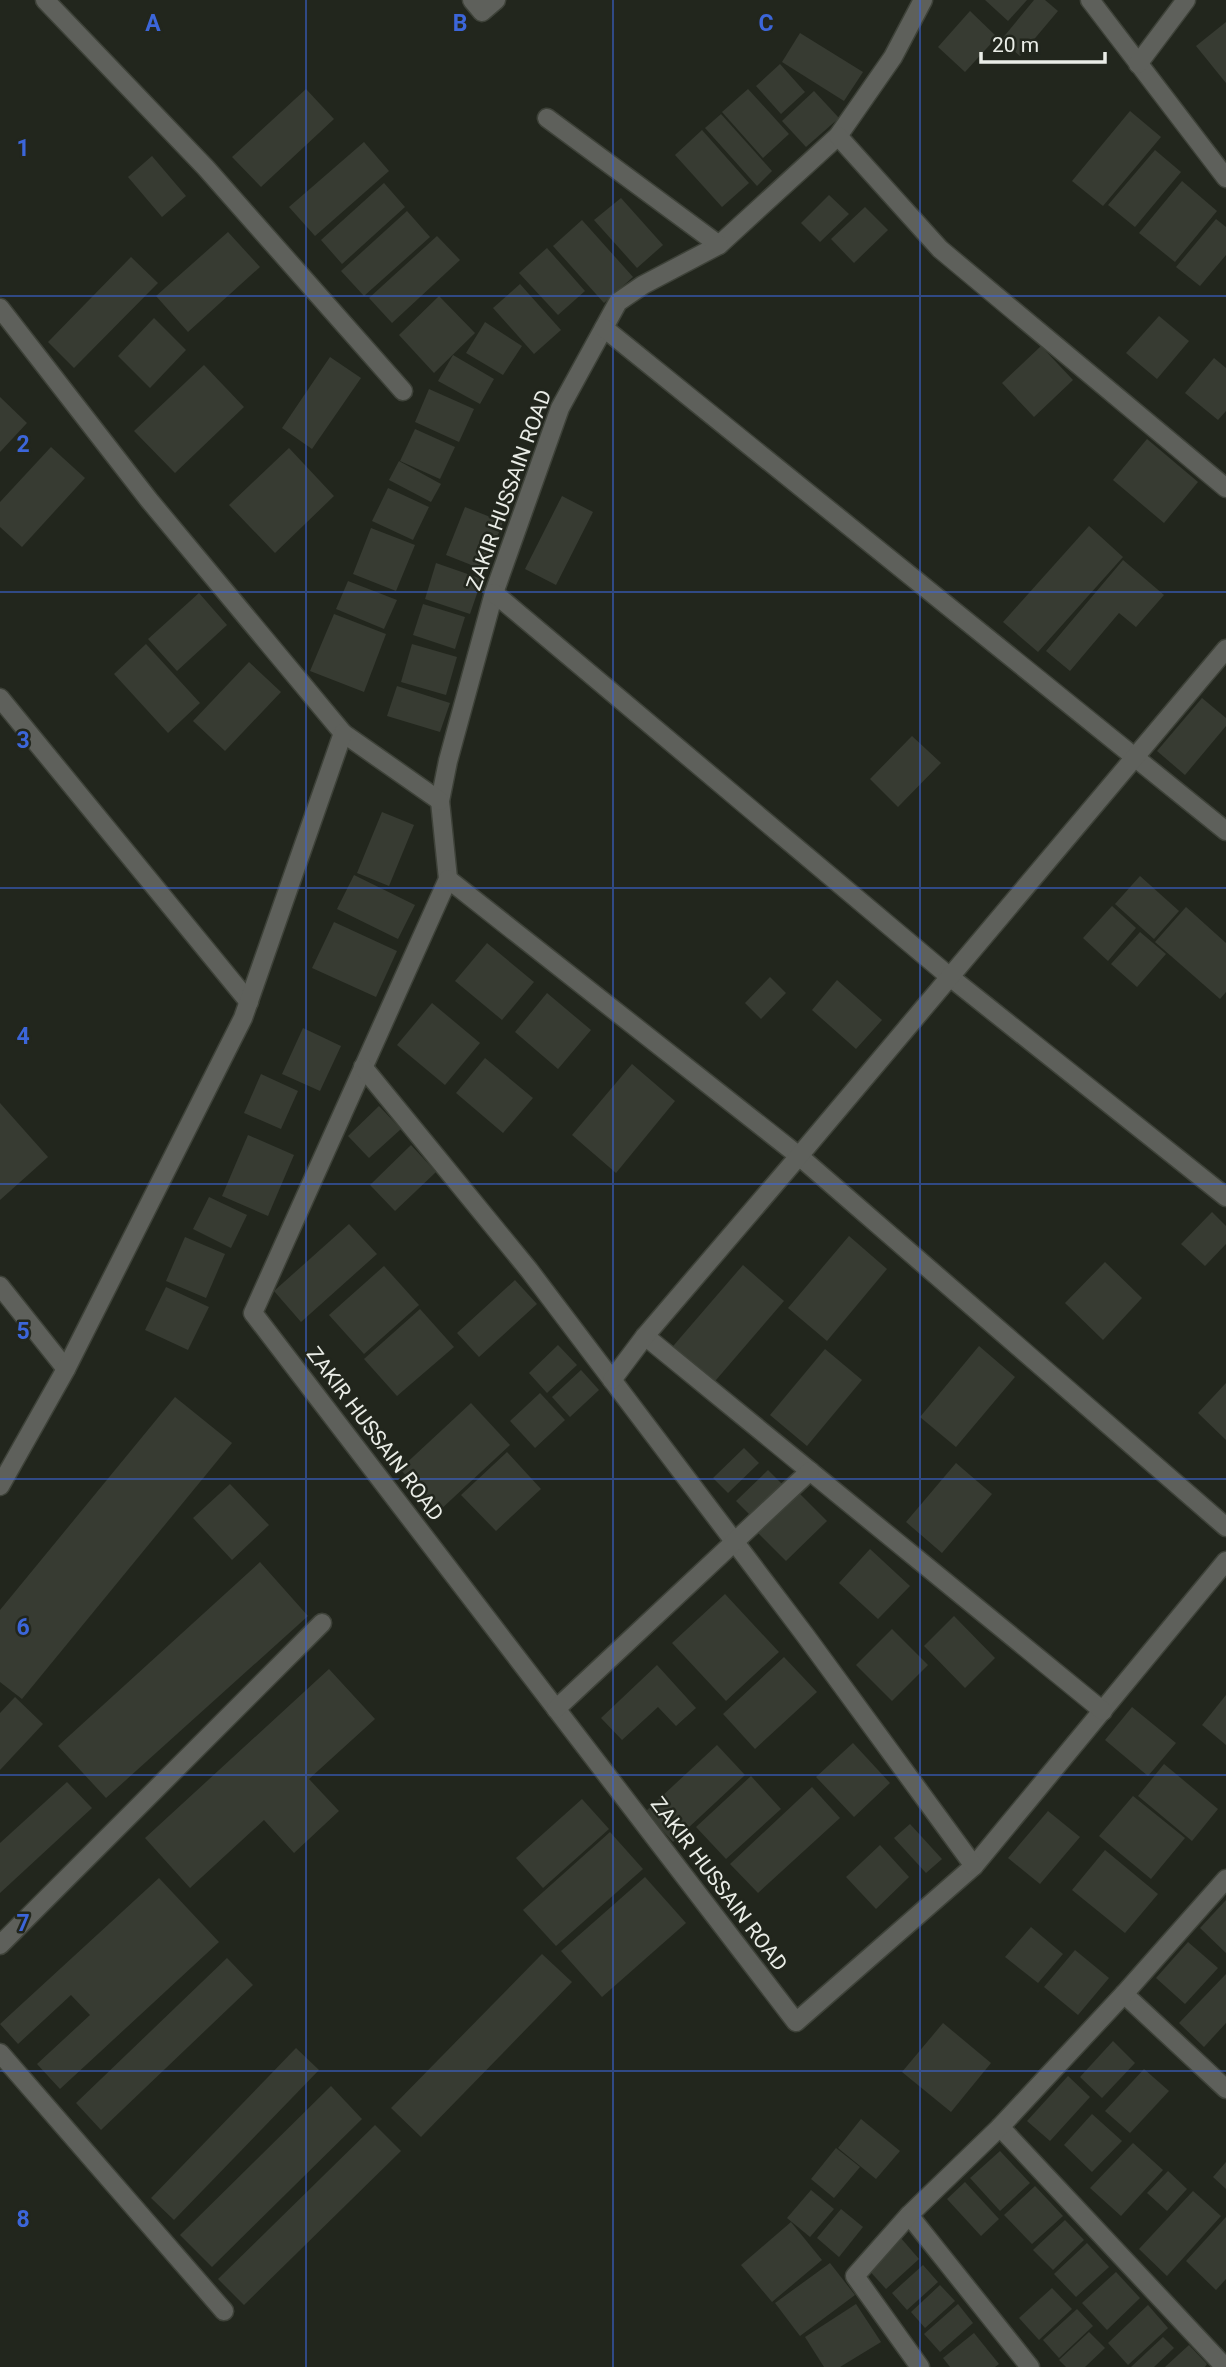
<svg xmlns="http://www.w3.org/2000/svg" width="1226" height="2367" font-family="Roboto,sans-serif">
<rect width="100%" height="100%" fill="#22261d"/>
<!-- building -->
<g fill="#373b32">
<polygon points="985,0 1027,0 1008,21"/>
<polygon points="1034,0 1045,0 1058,11 1020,56 1001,40"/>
<polygon points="970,11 997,37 965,72 938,47"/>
<polygon points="1226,22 1226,83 1196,46"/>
<polygon points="800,33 863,72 844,101 782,62"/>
<polygon points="780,64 805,92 781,114 756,86"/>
<polygon points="306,89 334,119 261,187 232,157"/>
<polygon points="748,89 789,134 763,158 722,112"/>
<polygon points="814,91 839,118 806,147 782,121"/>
<polygon points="1130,111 1161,137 1103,206 1072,181"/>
<polygon points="721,114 772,171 757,186 705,128"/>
<polygon points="702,130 749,183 722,207 675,155"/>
<polygon points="364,142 389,171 315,236 289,207"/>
<polygon points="1155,150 1181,172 1135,227 1108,205"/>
<polygon points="152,156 186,196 162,217 128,177"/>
<polygon points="1182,181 1217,211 1175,262 1139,233"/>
<polygon points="384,183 405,207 342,264 321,240"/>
<polygon points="829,195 849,214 820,242 801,223"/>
<polygon points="621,198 663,245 637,268 594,220"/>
<polygon points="865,207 888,230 854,263 831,239"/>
<polygon points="407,211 430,237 364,296 341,271"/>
<polygon points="1216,219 1226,227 1226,255 1200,286 1176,267"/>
<polygon points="582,220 633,277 604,303 553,246"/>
<polygon points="228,232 260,267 188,332 156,296"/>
<polygon points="437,236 460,260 392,323 369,298"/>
<polygon points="547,248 585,291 558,315 519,273"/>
<polygon points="131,257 158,283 74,368 48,342"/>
<polygon points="520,284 561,330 534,354 493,308"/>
<polygon points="439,296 475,333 434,373 399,335"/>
<polygon points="1159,316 1189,341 1157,379 1126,353"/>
<polygon points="154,318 186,350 150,388 118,356"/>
<polygon points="485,322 522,346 503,375 466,353"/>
<polygon points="1041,346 1073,380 1034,417 1002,383"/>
<polygon points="453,355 494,379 480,404 438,381"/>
<polygon points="330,357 361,378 312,449 282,428"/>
<polygon points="1214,358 1226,368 1226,411 1218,420 1185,393"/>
<polygon points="204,365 244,407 175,473 134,431"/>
<polygon points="429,389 474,409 459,442 415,422"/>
<polygon points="0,397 27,423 0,452"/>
<polygon points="415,429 455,447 440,479 400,461"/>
<polygon points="1147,439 1198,482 1164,523 1113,480"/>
<polygon points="51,447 85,478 22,547 0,527 0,502"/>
<polygon points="289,448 334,496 275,553 229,505"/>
<polygon points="399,461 441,484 431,502 389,480"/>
<polygon points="388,488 429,507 413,540 372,521"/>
<polygon points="562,496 593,512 556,585 525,569"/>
<polygon points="465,507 503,522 484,570 446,555"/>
<polygon points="1089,526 1123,557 1038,652 1003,622"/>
<polygon points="371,528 415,545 396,591 353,574"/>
<polygon points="1123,560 1164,595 1136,627 1119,613 1070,671 1046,651"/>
<polygon points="436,563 482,579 470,614 425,599"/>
<polygon points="348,581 397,600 384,629 336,609"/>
<polygon points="199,593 227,625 177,671 148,639"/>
<polygon points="423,604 465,617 455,649 413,635"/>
<polygon points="334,614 386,634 364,692 310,671"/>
<polygon points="146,644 200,703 168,733 114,674"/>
<polygon points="412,644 457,657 446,695 401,682"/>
<polygon points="249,662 281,692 225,751 193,721"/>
<polygon points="397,686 450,703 440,732 387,716"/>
<polygon points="1202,698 1226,718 1226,726 1185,775 1157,751"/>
<polygon points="912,736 941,763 898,807 870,779"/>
<polygon points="382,812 414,825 389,886 357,873"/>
<polygon points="354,875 415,905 398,939 337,909"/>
<polygon points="1140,876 1179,911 1154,939 1115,904"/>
<polygon points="1112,906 1136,928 1108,961 1083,938"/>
<polygon points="1186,907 1226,943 1226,992 1220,999 1155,942"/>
<polygon points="334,922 397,951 376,997 312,968"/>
<polygon points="1140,932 1166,954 1137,987 1111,964"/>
<polygon points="487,943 534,982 502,1020 455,981"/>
<polygon points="770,977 786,993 761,1019 745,1003"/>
<polygon points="837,980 882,1020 856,1049 812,1010"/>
<polygon points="547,993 591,1030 558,1069 515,1032"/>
<polygon points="432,1003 480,1043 445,1085 397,1045"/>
<polygon points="303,1028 341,1046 320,1091 282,1074"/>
<polygon points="485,1058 533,1098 503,1133 456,1093"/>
<polygon points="632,1064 675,1101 616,1173 572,1135"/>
<polygon points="261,1074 298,1091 281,1129 244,1113"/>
<polygon points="0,1103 48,1157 0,1200"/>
<polygon points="379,1106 401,1129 369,1158 348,1136"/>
<polygon points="248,1135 294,1155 268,1216 222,1196"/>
<polygon points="411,1145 436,1172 395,1211 370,1185"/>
<polygon points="209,1197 247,1215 231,1248 193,1229"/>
<polygon points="1212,1212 1226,1226 1226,1244 1205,1266 1181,1244"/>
<polygon points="349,1224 377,1254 301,1322 274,1291"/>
<polygon points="849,1236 887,1269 827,1341 788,1308"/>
<polygon points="185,1237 225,1254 206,1298 166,1281"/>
<polygon points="1105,1262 1142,1298 1103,1340 1065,1303"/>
<polygon points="743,1265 784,1301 710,1387 668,1352"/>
<polygon points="384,1266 419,1305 364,1354 329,1315"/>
<polygon points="515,1280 537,1304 479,1357 457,1333"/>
<polygon points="166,1287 209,1307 188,1350 145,1330"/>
<polygon points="420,1309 454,1347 397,1396 364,1359"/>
<polygon points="558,1345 577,1365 547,1393 529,1373"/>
<polygon points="979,1346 1015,1377 956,1447 920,1417"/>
<polygon points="825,1349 862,1380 807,1446 770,1415"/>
<polygon points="581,1370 599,1390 570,1417 552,1397"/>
<polygon points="1226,1383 1226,1440 1198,1413"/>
<polygon points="540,1393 565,1420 535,1448 510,1421"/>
<polygon points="175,1397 232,1443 22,1699 0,1682 0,1610"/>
<polygon points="471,1403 510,1445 439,1511 400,1469"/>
<polygon points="744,1448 759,1463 728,1493 713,1478"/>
<polygon points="507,1452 541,1489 496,1531 461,1495"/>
<polygon points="956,1463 992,1494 942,1553 906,1522"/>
<polygon points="768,1470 785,1487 753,1518 736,1501"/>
<polygon points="230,1484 269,1525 232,1560 193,1518"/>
<polygon points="797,1491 827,1521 786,1561 756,1531"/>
<polygon points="870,1549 910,1586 878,1619 839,1583"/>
<polygon points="260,1562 308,1616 106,1798 58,1746"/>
<polygon points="725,1594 779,1652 726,1701 672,1643"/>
<polygon points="954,1616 995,1658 965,1688 924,1646"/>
<polygon points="892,1629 928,1665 892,1701 856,1665"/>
<polygon points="784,1657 817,1692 755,1749 723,1714"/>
<polygon points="657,1665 696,1708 676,1726 658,1707 622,1740 601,1718"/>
<polygon points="329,1669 375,1719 309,1779 339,1811 294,1853 264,1820 190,1888 145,1838"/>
<polygon points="1226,1695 1226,1745 1202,1725"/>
<polygon points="15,1697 43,1724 0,1770 0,1713"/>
<polygon points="1132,1707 1176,1743 1148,1776 1105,1740"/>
<polygon points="853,1743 890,1783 854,1817 816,1777"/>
<polygon points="717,1745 745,1775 673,1842 645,1812"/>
<polygon points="1164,1764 1218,1809 1192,1841 1138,1796"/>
<polygon points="751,1776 781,1809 726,1859 696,1827"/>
<polygon points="67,1782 92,1808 0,1893 0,1843"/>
<polygon points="812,1787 840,1818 758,1893 730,1864"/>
<polygon points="1133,1796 1185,1838 1151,1879 1099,1836"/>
<polygon points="582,1799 609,1829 543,1888 516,1858"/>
<polygon points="1048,1811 1080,1837 1040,1884 1008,1858"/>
<polygon points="910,1824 942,1859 926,1873 894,1838"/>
<polygon points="610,1832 643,1869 556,1946 523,1910"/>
<polygon points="880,1845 909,1877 876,1909 846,1877"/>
<polygon points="1105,1850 1158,1894 1125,1933 1072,1890"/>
<polygon points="645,1877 686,1923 602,1997 561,1951"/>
<polygon points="159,1878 219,1942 60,2089 37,2064 90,2015 71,1995 18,2044 0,2024"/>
<polygon points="1226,1900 1226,1953 1200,1928"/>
<polygon points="1031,1927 1063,1954 1038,1983 1005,1957"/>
<polygon points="1188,1942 1218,1968 1185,2004 1156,1978"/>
<polygon points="1075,1950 1109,1978 1078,2015 1044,1987"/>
<polygon points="542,1954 572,1982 421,2137 391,2108"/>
<polygon points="227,1958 253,1985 101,2130 76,2103"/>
<polygon points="1226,1974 1226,2023 1204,2047 1179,2023"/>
<polygon points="943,2023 991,2063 951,2112 902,2072"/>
<polygon points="1113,2041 1135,2063 1102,2098 1080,2077"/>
<polygon points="296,2048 319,2070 174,2220 151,2198"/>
<polygon points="1144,2069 1169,2091 1130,2133 1105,2111"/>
<polygon points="1068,2076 1090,2097 1050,2141 1027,2121"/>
<polygon points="331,2086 362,2119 212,2267 180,2235"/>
<polygon points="1092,2114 1122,2141 1092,2172 1064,2145"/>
<polygon points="861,2119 900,2151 876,2179 838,2148"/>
<polygon points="375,2125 401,2151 244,2305 218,2279"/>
<polygon points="1133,2143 1163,2170 1121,2216 1090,2188"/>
<polygon points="836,2148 860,2167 834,2198 811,2179"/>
<polygon points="1000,2151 1030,2183 1000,2211 970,2178"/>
<polygon points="1226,2162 1226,2189 1213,2177"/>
<polygon points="1168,2171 1187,2189 1167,2211 1147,2193"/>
<polygon points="965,2182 999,2219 981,2236 947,2199"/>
<polygon points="1035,2186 1063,2216 1032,2244 1004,2215"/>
<polygon points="811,2190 834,2209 810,2237 787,2218"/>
<polygon points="1193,2191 1221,2216 1167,2276 1139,2249"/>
<polygon points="841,2209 863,2227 839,2257 817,2238"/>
<polygon points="1226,2217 1226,2279 1216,2290 1186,2261"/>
<polygon points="1065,2220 1084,2240 1053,2270 1033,2250"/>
<polygon points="791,2222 822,2260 772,2302 741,2265"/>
<polygon points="900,2237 919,2259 886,2289 866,2267"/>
<polygon points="1087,2243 1109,2267 1076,2297 1054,2274"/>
<polygon points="830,2263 855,2295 800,2336 775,2303"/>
<polygon points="923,2265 938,2282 907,2310 892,2293"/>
<polygon points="1116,2272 1140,2298 1107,2330 1082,2303"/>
<polygon points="940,2285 955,2301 925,2328 911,2312"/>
<polygon points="1052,2288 1072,2309 1039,2340 1019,2318"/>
<polygon points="856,2304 881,2342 840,2367 824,2367 805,2337"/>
<polygon points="958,2304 973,2323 940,2352 924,2334"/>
<polygon points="1148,2305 1168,2328 1128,2365 1108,2343"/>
<polygon points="1077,2309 1093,2326 1059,2358 1043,2340"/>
<polygon points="1089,2332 1105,2348 1085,2367 1066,2367 1059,2360"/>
<polygon points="974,2333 999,2364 995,2367 950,2367 943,2358"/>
<polygon points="1163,2337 1174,2348 1154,2367 1131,2367"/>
<polygon points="1189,2345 1207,2364 1205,2367 1165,2367"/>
</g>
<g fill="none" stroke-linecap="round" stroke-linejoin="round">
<defs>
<g id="minor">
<polyline points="45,0 206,168 403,391"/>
<polyline points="472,0 482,12 496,0"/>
<polyline points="923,0 893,57 838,136 719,245 643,285 618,302 560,408 494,593 448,761 440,801 448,879 253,1313 796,2022 974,1866 1226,1561"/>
<polyline points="1090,0 1226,178"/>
<polyline points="1138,64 1186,0"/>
<polyline points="547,118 719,245"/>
<polyline points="838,136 940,249 1226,488"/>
<polyline points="0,308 149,500 343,733 440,801"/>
<polyline points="604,328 1226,831"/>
<polyline points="494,593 950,977 1226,1197"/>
<polyline points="0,698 249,1002"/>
<polyline points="448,879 799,1156 1226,1527"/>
<polyline points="363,1067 529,1270 805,1635 974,1866"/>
<polyline points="0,1286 66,1369"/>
<polyline points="645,1336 1103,1711"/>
<polyline points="612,1380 645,1336 799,1156 1226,649"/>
<polyline points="0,1486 66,1369 243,1018 343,733"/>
<polyline points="556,1709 810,1471"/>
<polyline points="0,1945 322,1623"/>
<polyline points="1124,1994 1226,2089"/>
<polyline points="0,2053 224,2311"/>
<polyline points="1000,2127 1225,2367"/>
<polyline points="909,2215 1030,2367"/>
<polyline points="920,2367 855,2276 909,2215 1000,2127 1124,1994 1226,1879"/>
</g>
</defs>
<!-- minor casing -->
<use href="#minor" stroke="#3e4239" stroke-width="21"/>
<!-- minor -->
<use href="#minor" stroke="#5e605b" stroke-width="18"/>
</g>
<!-- grid -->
<path fill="none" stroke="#3c66da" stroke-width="2" stroke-opacity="0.55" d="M306,0V2367M613,0V2367M920,0V2367M0,296H1226M0,592H1226M0,888H1226M0,1184H1226M0,1479H1226M0,1775H1226M0,2071H1226"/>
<g text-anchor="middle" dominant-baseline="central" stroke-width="5" stroke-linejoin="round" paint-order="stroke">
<!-- street labels -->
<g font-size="21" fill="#eaede7" stroke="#22261d">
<text transform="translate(509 490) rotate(-70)">ZAKIR HUSSAIN ROAD</text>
<text transform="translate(375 1434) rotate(53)">ZAKIR HUSSAIN ROAD</text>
<text transform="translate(719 1884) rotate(53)">ZAKIR HUSSAIN ROAD</text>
</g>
</g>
<g font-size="23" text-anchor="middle" font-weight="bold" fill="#3c66da" stroke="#22261d" stroke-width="5" stroke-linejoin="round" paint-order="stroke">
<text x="153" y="31">A</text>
<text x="460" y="31">B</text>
<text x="766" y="31">C</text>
<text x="23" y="156">1</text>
<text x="23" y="452">2</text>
<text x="23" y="748">3</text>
<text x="23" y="1044">4</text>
<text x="23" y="1339">5</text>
<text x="23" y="1635">6</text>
<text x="23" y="1931">7</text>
<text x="23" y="2227">8</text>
</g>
<!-- scale -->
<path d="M981 52v10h124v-10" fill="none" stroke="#eaede7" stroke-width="3.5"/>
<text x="992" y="52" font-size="21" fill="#eaede7" stroke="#22261d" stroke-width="5" paint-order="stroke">20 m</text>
</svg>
